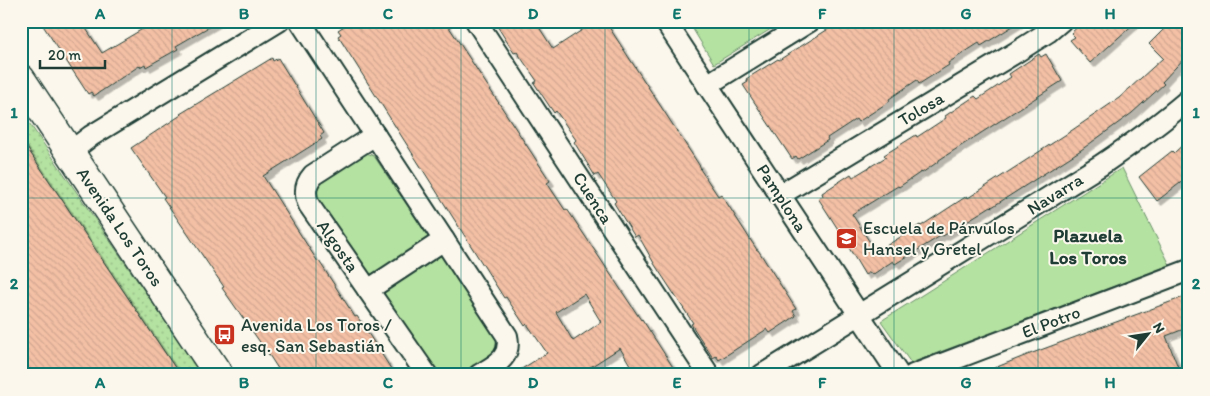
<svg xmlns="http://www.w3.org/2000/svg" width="1210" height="396" font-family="Itim,sans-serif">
<defs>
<pattern id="grass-dots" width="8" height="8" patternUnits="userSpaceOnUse" patternTransform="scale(1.25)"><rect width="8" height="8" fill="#b4e2a1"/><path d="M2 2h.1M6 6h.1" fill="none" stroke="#9ac38b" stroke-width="1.8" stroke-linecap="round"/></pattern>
<pattern id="building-back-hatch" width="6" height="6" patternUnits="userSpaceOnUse" patternTransform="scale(1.25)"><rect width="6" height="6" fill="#f4c0a5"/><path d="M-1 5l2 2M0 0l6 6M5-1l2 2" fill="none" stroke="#d1a68f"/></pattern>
<filter id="shadow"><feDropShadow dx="4.5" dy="4.5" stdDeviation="0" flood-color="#0004"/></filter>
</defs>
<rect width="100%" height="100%" fill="#fbf7ec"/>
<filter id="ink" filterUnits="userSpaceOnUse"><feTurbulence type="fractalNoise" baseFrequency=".02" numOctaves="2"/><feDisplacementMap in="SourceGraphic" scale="10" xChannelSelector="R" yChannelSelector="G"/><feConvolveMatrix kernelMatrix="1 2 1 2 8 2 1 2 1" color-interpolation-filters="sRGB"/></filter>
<g filter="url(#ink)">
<!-- grass -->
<polygon fill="url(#grass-dots)" stroke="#6a906a" points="23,114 202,375 180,375 21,139 21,116"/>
<!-- park -->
<g fill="#b4e2a1" stroke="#6a906a">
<polygon points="688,21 784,21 714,64"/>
<path d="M362,151L374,156L499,342L495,355C475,366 454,382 430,372L314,200L316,183Z"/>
<polygon points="1122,168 1170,265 911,363 881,321"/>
</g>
<!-- building -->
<g fill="url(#building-back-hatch)" stroke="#1f3d34" fill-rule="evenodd" filter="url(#shadow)">
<polygon points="40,21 81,21 102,53 156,21 219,21 176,46 178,49 146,67 145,64 140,67 139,66 94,96 91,92 88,94"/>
<path d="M352,21H445L550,181L547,183L565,210L567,209L641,320L642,319L678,375H636L620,348L578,375H512L547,353L527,324L525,326L506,297L504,298L338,36L341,34L338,30ZM584,294L601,322L573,341L556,312Z"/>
<polygon points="494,21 535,21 553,49 596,21 605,21 701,168 700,169 718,196 721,194 757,250 758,250 796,309 793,311 796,316 770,333 767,329 719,360 716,356 713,358 691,324 693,323 655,265 638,235 635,237 614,203 616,201 598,174 595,176 574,142 576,140 556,111 554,113 534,83 537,81 517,52 514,53"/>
<polygon points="848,21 1021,21 981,46 979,43 948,63 949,65 919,84 917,80 889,99 890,101 858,122 856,119 827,138 828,140 798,159 796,156 792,159 743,85 748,82 746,79 778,59 779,60 838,23 840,26"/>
<polygon points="1084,21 1137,21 1090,63 1070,40 1075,37 1071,33"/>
<polygon points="1172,21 1189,21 1189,53 1162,82 1164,84 1132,113 1081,150 992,207 991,206 943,236 942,235 895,264 893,261 872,275 870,272 865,275 849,248 850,248 818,198 823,196 822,193 851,174 853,177 886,157 884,155 916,135 917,137 946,118 945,116 975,96 978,99 1011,77 1009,74 1039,54 1041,57 1046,54 1062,81 939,160 939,161 922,173 921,172 899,187 898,186 852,214 876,252 920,225 921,226 967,196 968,198 1068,133 1119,98 1163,58 1149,44"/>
<polygon points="272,58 273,61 278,58 324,133 320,136 322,139 263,176 318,262 319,261 355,317 357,316 395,375 282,375 262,344 262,345 222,288 224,287 163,198 165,197 131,148 181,115 180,114"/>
<polygon points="21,139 180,375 21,375"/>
<polygon points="1189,139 1189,176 1157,201 1139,177 1172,151 1174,153"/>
<polygon points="1189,295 1189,327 1166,336 1181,375 982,375 982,373 1027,355"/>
</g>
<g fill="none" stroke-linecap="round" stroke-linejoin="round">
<defs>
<g id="street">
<path d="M300,21L507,336C512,358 495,365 479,375"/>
<polyline points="476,21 709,375"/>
<polyline points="665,21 899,375"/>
<polyline points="707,85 810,21"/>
<path d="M375,135L313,175C305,184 304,194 309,205L427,375"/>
<polyline points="70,152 91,136 279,21"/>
<polyline points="780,195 1015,53 1048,32 1061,21"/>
<polyline points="368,290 444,240"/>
<path d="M762,375L1101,165C1132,144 1161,123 1189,99"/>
<polyline points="913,375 1189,270"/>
</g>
<polyline id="secondary" points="21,79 219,375"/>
</defs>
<!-- street casing -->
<use href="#street" stroke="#1f3d34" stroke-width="24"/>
<!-- secondary casing -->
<use href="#secondary" stroke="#1f3d34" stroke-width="31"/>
<!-- street -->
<use href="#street" stroke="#fbf7ec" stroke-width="20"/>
<!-- secondary -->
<use href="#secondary" stroke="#fbf7ec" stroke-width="28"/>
</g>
</g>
<!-- grid -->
<path fill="none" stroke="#0f766e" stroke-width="1" stroke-opacity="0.55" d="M172,21V375M316,21V375M461,21V375M605,21V375M749,21V375M894,21V375M1038,21V375M21,198H1189"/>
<!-- icons -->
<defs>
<symbol id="school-square" viewBox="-11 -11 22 22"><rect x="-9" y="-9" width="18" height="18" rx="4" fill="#c8321e" stroke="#fbf7ec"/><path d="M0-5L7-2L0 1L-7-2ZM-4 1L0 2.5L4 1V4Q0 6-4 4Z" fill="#fff"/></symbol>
<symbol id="bus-square" viewBox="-11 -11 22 22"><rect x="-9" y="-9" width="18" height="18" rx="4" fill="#c8321e" stroke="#fbf7ec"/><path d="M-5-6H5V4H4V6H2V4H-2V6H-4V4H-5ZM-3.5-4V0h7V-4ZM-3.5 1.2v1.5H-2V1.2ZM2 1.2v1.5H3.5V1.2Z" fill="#fff"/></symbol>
</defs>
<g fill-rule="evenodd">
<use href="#school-square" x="834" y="226" width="25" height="25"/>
<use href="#bus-square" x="212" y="322" width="25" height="25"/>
</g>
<g text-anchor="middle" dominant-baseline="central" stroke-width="4" stroke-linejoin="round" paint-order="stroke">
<!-- street labels -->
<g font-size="18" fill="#1f3d34" stroke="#fbf7ec">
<text transform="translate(921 109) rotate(-31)">Tolosa</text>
<text transform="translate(1055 194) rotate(-32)">Navarra</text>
<text transform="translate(593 198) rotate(57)">Cuenca</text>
<text transform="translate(782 198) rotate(57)">Pamplona</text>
<text transform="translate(120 227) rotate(56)">Avenida Los Toros</text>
<text transform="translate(338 246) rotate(55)">Algosta</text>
<text transform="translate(1051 322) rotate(-21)">El Potro</text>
</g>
<!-- poi labels -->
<g font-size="18" fill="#1f3d34" stroke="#fbf7ec" text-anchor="start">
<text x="863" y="228">Escuela de Párvulos<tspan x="863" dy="21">Hansel y Gretel</tspan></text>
<text x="241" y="325">Avenida Los Toros /<tspan x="241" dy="21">esq. San Sebastián</tspan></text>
</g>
<!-- neighbourhood labels -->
<g font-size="19" font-weight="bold" fill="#1f3d34" stroke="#fbf7ec">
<text x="1088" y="235">Plazuela<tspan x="1088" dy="22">Los Toros</tspan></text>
</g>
</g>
<!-- margin -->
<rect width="1210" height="396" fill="none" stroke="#fbf7ec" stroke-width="55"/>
<!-- north arrow -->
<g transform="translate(1148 334) rotate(60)" stroke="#fbf7ec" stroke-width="4" paint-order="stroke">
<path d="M0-4L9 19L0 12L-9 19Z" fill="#1f3d34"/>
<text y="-8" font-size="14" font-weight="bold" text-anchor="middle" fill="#1f3d34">N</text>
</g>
<!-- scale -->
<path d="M40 60v8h65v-8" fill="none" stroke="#1f3d34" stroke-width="2.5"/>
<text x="48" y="60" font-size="15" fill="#1f3d34" stroke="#fbf7ec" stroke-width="4" paint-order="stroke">20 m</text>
<rect x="28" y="28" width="1154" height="340" fill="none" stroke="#0f766e" stroke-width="2"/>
<g font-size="16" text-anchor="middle" font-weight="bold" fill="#0f766e">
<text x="100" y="19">A</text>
<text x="244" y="19">B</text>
<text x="388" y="19">C</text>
<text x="533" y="19">D</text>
<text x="677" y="19">E</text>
<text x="822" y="19">F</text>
<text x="966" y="19">G</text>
<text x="1110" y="19">H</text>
<text x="14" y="118">1</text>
<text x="1196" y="118">1</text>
<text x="14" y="289">2</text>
<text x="1196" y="289">2</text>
<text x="100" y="388">A</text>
<text x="244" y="388">B</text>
<text x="388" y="388">C</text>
<text x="533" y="388">D</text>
<text x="677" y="388">E</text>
<text x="822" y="388">F</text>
<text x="966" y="388">G</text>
<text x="1110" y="388">H</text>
</g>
</svg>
